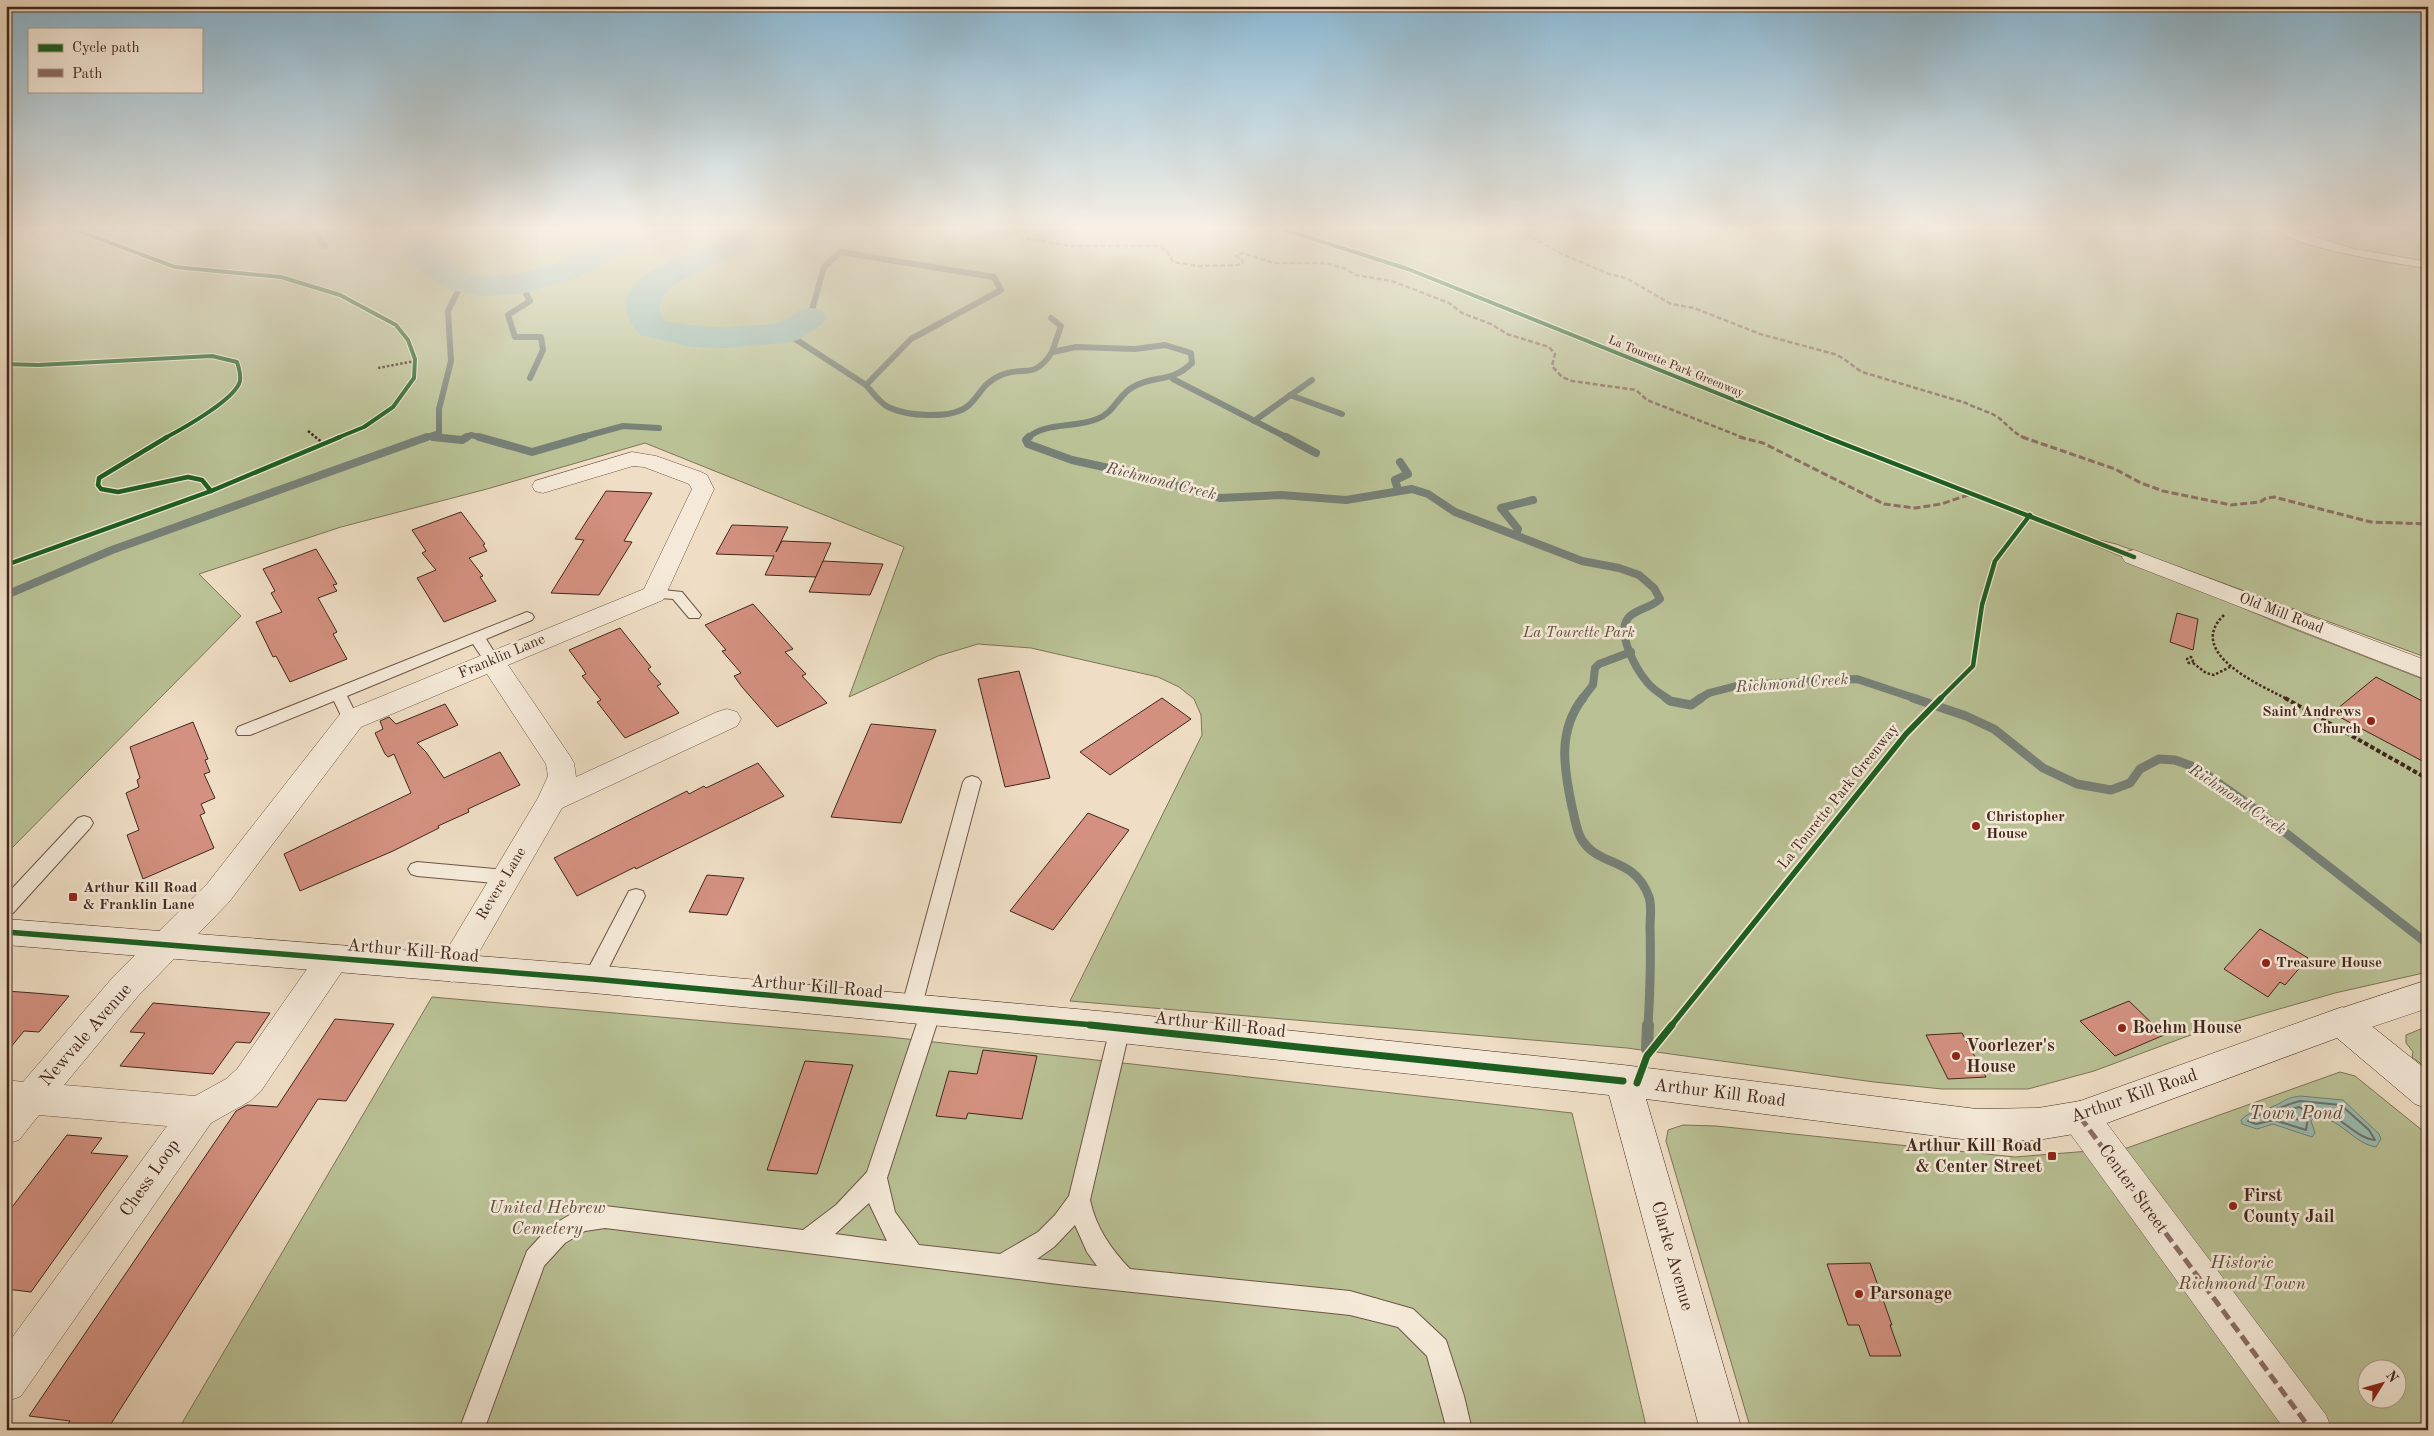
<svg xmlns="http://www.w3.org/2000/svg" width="2434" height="1436" font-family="'Old Standard TT',serif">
<rect width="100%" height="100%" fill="#efdec5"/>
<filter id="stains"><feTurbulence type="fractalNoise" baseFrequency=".004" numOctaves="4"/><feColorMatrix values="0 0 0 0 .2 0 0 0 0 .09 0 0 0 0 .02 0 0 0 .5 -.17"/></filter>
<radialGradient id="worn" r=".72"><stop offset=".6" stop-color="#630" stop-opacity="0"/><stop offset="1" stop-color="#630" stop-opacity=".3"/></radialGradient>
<!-- green -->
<g fill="#b9c195" stroke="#7e7458" fill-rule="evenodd">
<polygon points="6,230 2428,230 2428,658 2116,544 2091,538 2058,525 2054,528 2281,624 2428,681 2428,972 2335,993 2196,1033 2094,1071 2028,1089 1942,1089 1874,1082 1627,1048 1070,1001 1202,735 1201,715 1194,699 1179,687 1158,677 1031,648 978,644 938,656 849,697 904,547 645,443 487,489 341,527 199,574 241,616 6,854"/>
<polygon points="432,997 889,1037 1572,1113 1647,1430 178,1430"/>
<polygon points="2428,1026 2428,1069 2412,1057 2413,1052 2406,1043 2406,1035"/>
<path d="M2340,1072L2355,1076L2428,1135V1430H1751L1666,1141L1668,1130L1683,1125L1716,1126L2015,1157L2127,1148ZM2366,1368H2396V1398H2366Z"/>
</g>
<!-- water -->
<path fill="#9abcb2" stroke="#778076" d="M2300,1096L2343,1100L2379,1134L2381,1139L2376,1147C2354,1144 2340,1117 2315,1117L2311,1121L2315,1133L2312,1137L2273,1124L2257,1129L2242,1124L2241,1120C2251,1109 2262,1112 2274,1106C2286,1101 2285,1098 2300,1096Z"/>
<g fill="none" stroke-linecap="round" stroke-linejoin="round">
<!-- shore -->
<g stroke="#6e7266" stroke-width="2">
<path d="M2300,1101L2341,1105L2369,1130L2375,1140C2350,1138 2335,1102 2308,1117L2306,1130L2274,1120L2256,1124L2248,1121L2250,1118C2268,1114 2283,1105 2300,1101Z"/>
<polygon points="2299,1107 2305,1110 2299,1120 2285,1115 2287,1110"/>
</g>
<!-- stream-far3 -->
<g stroke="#778076" stroke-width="6">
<polyline points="314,230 325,246"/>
<polyline points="521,284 530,301 508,315 515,337 541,337 543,350 530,378"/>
<path d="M810,317L824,267L840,252L994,277L1001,290L911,339L866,385C872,392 880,403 888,407C906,416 953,420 969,405C981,394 982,384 999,376C1023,364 1033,382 1052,352L1076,347L1135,349L1165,345L1191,353L1192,363C1170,384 1156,374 1133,387C1118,395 1114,413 1097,419C1076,428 1044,422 1028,438"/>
<polyline points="1051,318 1061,326 1052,352"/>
<polyline points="786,333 866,385"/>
<polyline points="1173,379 1288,438"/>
<polyline points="1290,395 1342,414"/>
<polyline points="1254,421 1312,380"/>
<polyline points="431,437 446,438"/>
<polyline points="424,438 439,433 439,409 451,361 448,311 462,283"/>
<polyline points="465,438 471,435 483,438"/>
<polyline points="579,438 623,426 659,428"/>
</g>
<!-- stream-far2 -->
<g stroke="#778076" stroke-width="8">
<polyline points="433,437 462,440 467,437"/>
<polyline points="479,437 532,452 584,437"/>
<path d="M1029,437L1026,440L1028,444L1072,460L1136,474L1220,498L1281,495L1346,500L1412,489L1428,494L1455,512L1582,561L1619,568L1639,575L1654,588L1660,599C1651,608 1639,608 1630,616C1614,630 1636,669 1647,682C1652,689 1661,694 1668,699"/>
<polyline points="1286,437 1316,453"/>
<polyline points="1398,490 1395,480 1408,474 1400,462"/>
<polyline points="1516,534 1518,529 1501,508 1533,500"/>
<polyline points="6,595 112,550 427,437"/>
<polyline points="1582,699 1593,685 1595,668 1599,664 1631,652"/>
<polyline points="1699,699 1709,693 1740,685 1857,679 1917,699"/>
</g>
<!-- stream-far1 -->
<g stroke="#778076" stroke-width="9">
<path d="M1583,698C1557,731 1564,769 1572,807C1575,818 1576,831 1582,840C1600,868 1634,856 1649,897C1652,906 1650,918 1650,927C1651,961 1650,993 1648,1026"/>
<polyline points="1666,698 1670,701 1691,705 1701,698"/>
<polyline points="1913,698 1966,716 1994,729 2043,768 2077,784 2111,790 2130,783 2140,769 2159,759 2175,760 2197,768 2259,812 2428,944"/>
</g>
<!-- stream -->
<polyline stroke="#778076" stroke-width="12" points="1647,1049 1648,1025"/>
<!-- river -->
<g fill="#9abcb2" fill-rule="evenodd">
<polygon points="405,230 435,230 431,244 436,252 471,275 519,274 555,264 625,230 668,230 664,236 634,248 577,278 521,294 481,296 450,290 413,265 399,244"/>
<path d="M730,230H760C759,236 757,243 752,247C733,262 635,284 665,321C695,328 723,328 753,325C760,325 769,325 776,323C797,318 796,303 822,310L827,317L822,324L798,340L786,343L726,348L691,347L641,335C636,330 630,323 628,316C614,277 680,258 704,248C713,245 720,240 728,235Z"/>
</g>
</g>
<!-- building -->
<g fill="#d49181" stroke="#42271b">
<polygon points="606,491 652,493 624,541 632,542 599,595 551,593 584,540 575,539"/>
<polygon points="461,512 485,544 483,545 487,551 469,558 483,576 480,577 496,601 444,622 417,578 436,570 422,553 426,551 412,530"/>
<polygon points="732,525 788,527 776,552 782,541 831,543 816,577 765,575 774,556 716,554"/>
<polygon points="316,549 337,584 333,585 337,591 318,598 337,632 333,634 347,659 290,682 276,656 273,657 256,622 282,612 271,593 275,591 263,569"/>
<polygon points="823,561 883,564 870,595 809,592"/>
<polygon points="753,604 793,649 785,652 806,674 802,676 827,703 777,727 742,687 734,676 741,673 722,651 726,650 705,625"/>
<polygon points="2177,613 2198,619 2193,650 2170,642"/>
<polygon points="620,628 651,667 648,669 661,684 657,686 679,713 625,738 597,702 601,700 582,676 586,674 583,669 569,650"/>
<polygon points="1019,671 1050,778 1005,787 978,679"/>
<polygon points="2376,677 2428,704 2428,764 2332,713"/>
<polygon points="1162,698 1191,719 1110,775 1080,752"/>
<polygon points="445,704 458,725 417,743 426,752 444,778 500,752 520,785 468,809 469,812 438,826 439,828 393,851 300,891 284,854 411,793 394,754 388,757 385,754 375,733 383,729 380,721 389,717 396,724"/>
<polygon points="193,722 208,759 205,760 210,772 204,774 215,798 201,804 205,813 200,815 214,848 143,879 127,835 139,830 126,793 139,787 137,780 140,778 130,747"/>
<polygon points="871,724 936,730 901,823 831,817"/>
<polygon points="758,763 784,796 636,869 635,867 577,896 554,858 687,791 689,794 704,786 706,788"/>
<polygon points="1088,813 1129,830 1053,930 1010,911"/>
<polygon points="707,875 744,878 727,915 689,912"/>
<polygon points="2260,929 2308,958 2285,985 2280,982 2268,997 2224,969"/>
<polygon points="6,991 34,993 69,996 39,1032 24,1031 6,1053"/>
<polygon points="2129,1001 2164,1035 2115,1056 2080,1021"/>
<polygon points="153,1003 211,1008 270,1013 250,1043 236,1042 213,1074 120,1066 145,1033 130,1032"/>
<polygon points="335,1019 394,1024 346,1101 318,1099 107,1430 64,1430 70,1421 29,1416 236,1111 247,1105 277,1107"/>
<polygon points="1962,1033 1986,1077 1948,1079 1926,1035"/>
<polygon points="983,1050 1037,1056 1022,1119 968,1113 966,1119 936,1116 949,1071 977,1074"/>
<polygon points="805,1061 853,1065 817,1174 767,1170"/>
<polygon points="67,1135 102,1138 91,1153 128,1156 31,1292 6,1289 6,1215"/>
<polygon points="1870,1263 1892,1325 1890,1325 1901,1356 1870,1356 1859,1325 1848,1325 1827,1264"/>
</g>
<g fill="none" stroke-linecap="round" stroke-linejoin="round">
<defs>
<g id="lane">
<path d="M2278,230H2292L2354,249L2428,262V268C2399,264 2296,248 2278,230Z"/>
<polygon points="654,589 682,592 701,615 699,618 689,618 673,599 649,597 647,594 649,591"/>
<polygon points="527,612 532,614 534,617 532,620 486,639 500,661 497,665 487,665 473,644 347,696 359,720 357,724 345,724 334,701 250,735 238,735 236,731 238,727"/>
<polygon points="972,776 978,778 981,782 921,1009 918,1015 911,1017 904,1015 901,1009 963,782 966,778"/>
<polygon points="84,816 90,818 93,823 90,828 13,913 6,915 6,895 78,818"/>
<polygon points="417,862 506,870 512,872 515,877 512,882 506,884 417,876 411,874 408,869 411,864"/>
<polygon points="636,889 643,891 645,896 600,985 593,987 586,985 583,979 586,973 629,891"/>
<path d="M931,1003L938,1005L941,1011L887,1178L895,1212L919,1245L1000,1254L1038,1232L1055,1215L1069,1196L1110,1028L1113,1022L1120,1019L1127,1022L1130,1028L1090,1200C1096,1228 1111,1249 1130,1269L1350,1291L1413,1309L1446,1340L1464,1396L1472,1430H1447L1427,1356L1398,1327L1350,1315L1066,1285L605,1228L585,1231L565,1243L544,1266L484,1430H459L527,1251L549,1227L573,1213L605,1206L803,1230L836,1205L867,1172L921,1011L924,1005ZM869,1203L887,1241L835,1234ZM1075,1225L1087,1252L1097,1266L1037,1259L1054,1247Z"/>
</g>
<g id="street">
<polygon points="632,452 656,456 701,472 707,475 714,489 666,594 663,600 508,665 570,756 574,763 576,777 717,712 727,709 737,712 741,719 737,726 562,808 464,978 452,982 440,978 436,968 538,798 548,776 546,764 487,674 361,727 229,902 138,996 64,1085 195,1096 226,1079 237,1069 321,949 333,945 345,949 349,958 345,967 261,1091 250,1101 211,1123 21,1396 6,1402 6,1346 167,1126 39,1115 19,1140 6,1144 6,1080 23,1082 114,976 207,884 341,713 644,589 692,489 689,484 644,467 633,466 543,493 535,491 532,486 535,481"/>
<polygon points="2134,550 2428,661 2428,680 2125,562 2122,557 2125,552"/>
<polygon points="2428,980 2428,1008 2342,1037 2330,1032 2325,1022 2330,1012"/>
<polygon points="2080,1101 2093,1105 2326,1415 2332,1430 2285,1430 2067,1129 2062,1117 2067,1105"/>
</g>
<polygon id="secondary" points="6,919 593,965 1120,1013 1623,1065 1977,1109 2038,1108 2080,1101 2342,1007 2354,1012 2428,1071 2428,1109 2415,1104 2337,1038 2080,1133 2038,1140 1977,1141 1646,1099 1742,1430 1700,1430 1609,1095 1120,1043 593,993 6,945"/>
</defs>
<!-- lane casing -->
<use href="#lane" stroke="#6d5546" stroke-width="2"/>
<!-- street casing -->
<use href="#street" stroke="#6d5546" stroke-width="1"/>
<!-- secondary casing -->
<use href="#secondary" stroke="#42271b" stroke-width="1"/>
<!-- path-far1 -->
<g stroke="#42271b" stroke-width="2.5" stroke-dasharray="2.5 2" stroke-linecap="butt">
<polyline points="31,234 43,230"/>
<polyline points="378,368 415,361"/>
<polyline points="308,431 324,444"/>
<polyline points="6,565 211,491 364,427 393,407 414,378 415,359 408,340 396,325 340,295 281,277 175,267 76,230"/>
<path d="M2224,615C2184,653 2262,686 2287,699"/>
<circle cx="2190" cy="660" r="3"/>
<polyline points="2193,663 2206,673 2214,675 2230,667"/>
</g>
<!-- path -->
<polyline stroke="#42271b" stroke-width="4" stroke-dasharray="4.5 2.5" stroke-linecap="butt" points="2285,698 2428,779"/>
<!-- lane -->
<use href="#lane" fill="#f5ead9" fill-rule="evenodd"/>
<!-- street -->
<use href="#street" fill="#f5ead9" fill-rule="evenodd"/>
<!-- secondary -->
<use href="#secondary" fill="#f5ead9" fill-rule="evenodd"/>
<!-- quiet-far2 -->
<g stroke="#8d6e63" stroke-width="2.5" stroke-dasharray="5 2.5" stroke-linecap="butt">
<polyline points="1016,230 1019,237 1070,246 1156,246 1167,251 1173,262 1199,266 1238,265 1243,263 1242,259 1236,256 1243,253 1273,263 1325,263 1347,269 1355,275 1392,281 1449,303 1462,313 1491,324 1507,334 1549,347 1555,354 1552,366 1562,377 1572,381 1636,390 1647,400 1744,438"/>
<path d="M1519,230L1562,254L1609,274L1626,278L1671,304L1694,308L1760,334L1834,354C1845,358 1852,366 1862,372L1966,403C1975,408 1993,413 1999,418C2009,426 2013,433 2025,438"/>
</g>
<!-- quiet-far1 -->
<g stroke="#8d6e63" stroke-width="3" stroke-dasharray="7 3" stroke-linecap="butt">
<polyline points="1739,437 1763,443 1884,504 1915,508 1941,504 1971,494"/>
<polyline points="2022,437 2115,469 2141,483 2163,491 2231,505 2260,502 2266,498 2274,497 2371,522 2428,524"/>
</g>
<!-- quiet -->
<polyline stroke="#8d6e63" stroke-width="5" stroke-dasharray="11 5" stroke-linecap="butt" points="2080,1117 2311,1430"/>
<defs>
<g id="cycleway-far3">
<polyline points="76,230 175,267 281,277 340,295 396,325 408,340 415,359 414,378 393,407 364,427 337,438"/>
<polyline points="1285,230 1408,269 1829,438"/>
<path d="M6,364L38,365L212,356L237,362C239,368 241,375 240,381C236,399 182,429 165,438"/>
</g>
<g id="cycleway-far2">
<polyline points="167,437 99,478 98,485 101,489 118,492 188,477 202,480 211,491"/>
<polyline points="1826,437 2134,557"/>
<polyline points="6,565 211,491 340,437"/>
<polyline points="1940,699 1973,666 1982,605 1995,561 2030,515"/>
</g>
<g id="cycleway-far1">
<polyline points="6,932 593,979 1104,1026"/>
<polyline points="1671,1026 1906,734 1941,698"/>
</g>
<g id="cycleway">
<polyline points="1090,1025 1623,1081"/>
<polyline points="1637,1083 1647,1056 1672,1025"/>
</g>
</defs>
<!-- cycleway-far3 casing -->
<use href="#cycleway-far3" stroke="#f5ead9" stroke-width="6"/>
<!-- cycleway-far2 casing -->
<use href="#cycleway-far2" stroke="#f5ead9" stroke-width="7"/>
<!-- cycleway-far1 casing -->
<use href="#cycleway-far1" stroke="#f5ead9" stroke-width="9"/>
<!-- cycleway casing -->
<use href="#cycleway" stroke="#f5ead9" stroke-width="10"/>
<!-- cycleway-far3 -->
<use href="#cycleway-far3" stroke="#1b5e20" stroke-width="4"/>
<!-- cycleway-far2 -->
<use href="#cycleway-far2" stroke="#1b5e20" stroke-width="4.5"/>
<!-- cycleway-far1 -->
<use href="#cycleway-far1" stroke="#1b5e20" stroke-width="5.5"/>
<!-- cycleway -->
<use href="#cycleway" stroke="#1b5e20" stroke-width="7"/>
</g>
<!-- sky -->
<linearGradient id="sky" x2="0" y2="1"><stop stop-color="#89b7d2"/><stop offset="0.53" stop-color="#f8f0e5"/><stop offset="1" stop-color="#f8f0e5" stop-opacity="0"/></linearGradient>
<rect width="2434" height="431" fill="url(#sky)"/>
<!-- markers -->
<g fill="#8f2418" stroke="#f5ead9" stroke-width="2">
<circle cx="2371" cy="721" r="5"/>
<circle cx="1976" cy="826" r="5"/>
<rect x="68" y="892" width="10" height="10" rx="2.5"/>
<circle cx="2266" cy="963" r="5"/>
<circle cx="2122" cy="1028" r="5"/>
<circle cx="1956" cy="1056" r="5"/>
<rect x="2047" y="1151" width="10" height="10" rx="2.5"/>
<circle cx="2233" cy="1206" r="5"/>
<circle cx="1859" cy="1294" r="5"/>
</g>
<g text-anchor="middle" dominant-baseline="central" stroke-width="5" stroke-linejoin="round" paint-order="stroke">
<!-- far-street labels -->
<g font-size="12" fill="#42271b" stroke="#f5ead9">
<text transform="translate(1676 367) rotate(22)">La Tourette Park Greenway</text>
</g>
<!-- street labels -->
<g font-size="15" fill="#42271b" stroke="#f5ead9">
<text transform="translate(2281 614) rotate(21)">Old Mill Road</text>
<text transform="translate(502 657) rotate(-23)">Franklin Lane</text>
<text transform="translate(1839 797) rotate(-51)">La Tourette Park Greenway</text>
<text transform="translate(502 884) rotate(-59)">Revere Lane</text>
</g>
<!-- park labels -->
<g font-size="15" font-style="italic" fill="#604e3a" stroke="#f5ead9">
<text x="1579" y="633">La Tourette Park</text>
</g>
<!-- poi labels -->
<g font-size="15" font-weight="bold" fill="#42271b" stroke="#f5ead9" text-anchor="start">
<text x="2361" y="712" text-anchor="end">Saint Andrews<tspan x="2361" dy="17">Church</tspan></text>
<text x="1986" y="817">Christopher<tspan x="1986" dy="17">House</tspan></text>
<text x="83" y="888">Arthur Kill Road<tspan x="83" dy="17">&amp; Franklin Lane</tspan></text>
<text x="2276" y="963">Treasure House</text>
</g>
<!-- water labels -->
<g font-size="16" font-style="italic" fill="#584c41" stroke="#f5ead9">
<text transform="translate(1161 482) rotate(14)">Richmond Creek</text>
<text transform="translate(1792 684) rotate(-4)">Richmond Creek</text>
<text transform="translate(2237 800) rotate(34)">Richmond Creek</text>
</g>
<!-- near-street labels -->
<g font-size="18" fill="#42271b" stroke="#f5ead9">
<text transform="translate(413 951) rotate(5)">Arthur Kill Road</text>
<text transform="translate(817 987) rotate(5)">Arthur Kill Road</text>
<text transform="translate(1220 1025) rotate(6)">Arthur Kill Road</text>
<text transform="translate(86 1035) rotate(-49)">Newvale Avenue</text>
<text transform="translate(1720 1093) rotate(7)">Arthur Kill Road</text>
<text transform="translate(2134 1096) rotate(-19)">Arthur Kill Road</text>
<text transform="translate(150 1178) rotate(-55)">Chess Loop</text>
<text transform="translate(2133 1189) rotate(54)">Center Street</text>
<text transform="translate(1672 1256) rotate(74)">Clarke Avenue</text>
</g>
<!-- near-poi labels -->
<g font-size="18" font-weight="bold" fill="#42271b" stroke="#f5ead9" text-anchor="start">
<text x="2132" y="1028">Boehm House</text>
<text x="1966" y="1046">Voorlezer's<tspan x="1966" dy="21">House</tspan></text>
<text x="2042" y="1146" text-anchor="end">Arthur Kill Road<tspan x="2042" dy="21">&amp; Center Street</tspan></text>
<text x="2243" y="1196">First<tspan x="2243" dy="21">County Jail</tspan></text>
<text x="1869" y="1294">Parsonage</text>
</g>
<!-- near-park labels -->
<g font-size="18" font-style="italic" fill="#604e3a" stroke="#f5ead9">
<text x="547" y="1208">United Hebrew<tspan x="547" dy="21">Cemetery</tspan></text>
<text x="2242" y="1263">Historic<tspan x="2242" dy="21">Richmond Town</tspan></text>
</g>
<!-- near-water labels -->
<g font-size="19" font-style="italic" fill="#584c41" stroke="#f5ead9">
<text x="2296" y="1114">Town Pond</text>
</g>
</g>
<!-- margin -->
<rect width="2434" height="1436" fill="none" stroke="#efdec5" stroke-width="25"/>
<rect x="8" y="8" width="2419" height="1421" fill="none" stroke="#42271b" stroke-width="2.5"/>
<rect x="12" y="12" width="2409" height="1411" fill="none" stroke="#42271b"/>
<!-- legend -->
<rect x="28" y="28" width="175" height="65" fill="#f5ead9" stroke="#ad9c8d"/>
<rect x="38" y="44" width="25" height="8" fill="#1b5e20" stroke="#ad9c8d"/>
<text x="72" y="52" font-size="15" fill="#42271b">Cycle path</text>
<rect x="38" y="69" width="25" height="8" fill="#8d6e63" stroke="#ad9c8d"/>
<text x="72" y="78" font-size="15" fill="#42271b">Path</text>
<!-- north arrow -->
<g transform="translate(2382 1384) rotate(53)"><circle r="24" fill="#f5ead9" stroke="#ad9c8d"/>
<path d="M0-4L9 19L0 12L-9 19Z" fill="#8f2418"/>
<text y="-8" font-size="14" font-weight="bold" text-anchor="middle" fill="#42271b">N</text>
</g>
<rect width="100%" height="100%" filter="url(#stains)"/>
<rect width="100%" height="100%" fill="url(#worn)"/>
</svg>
